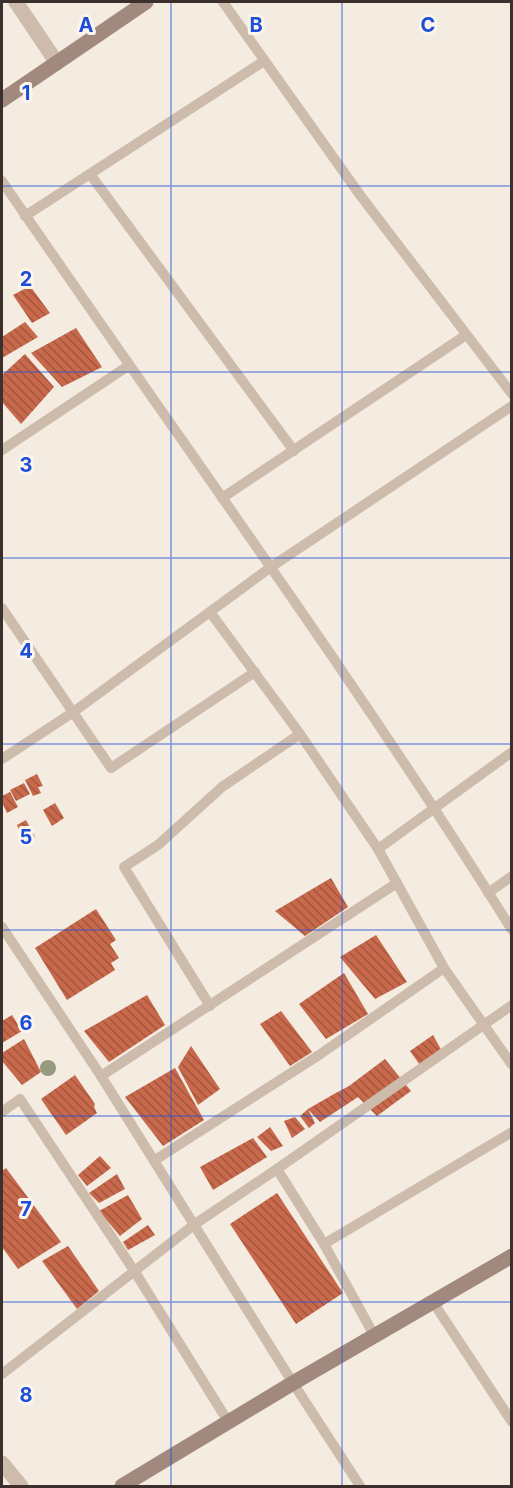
<svg xmlns="http://www.w3.org/2000/svg" width="513" height="1488" font-family="Inter,sans-serif">
<defs>
<pattern id="building-back-hatch" width="6" height="6" patternUnits="userSpaceOnUse" patternTransform="scale(1.5)"><rect width="6" height="6" fill="#c8694b"/><path d="M-1 5l2 2M0 0l6 6M5-1l2 2" fill="none" stroke="#a4573f"/></pattern>
</defs>
<rect width="100%" height="100%" fill="#f4ebe1"/>
<!-- building -->
<g fill="url(#building-back-hatch)">
<polygon points="30,286 50,313 32,323 13,295"/>
<polygon points="25,322 38,337 2,358 2,337"/>
<polygon points="76,328 102,367 62,387 31,353"/>
<polygon points="25,354 54,387 21,424 2,402 2,375"/>
<polygon points="37,774 43,786 38,787 41,793 33,796 25,780"/>
<polygon points="24,783 30,794 16,801 10,790"/>
<polygon points="10,792 18,807 7,813 2,802 2,796"/>
<polygon points="55,803 64,818 52,826 43,810"/>
<polygon points="26,820 35,837 25,842 17,825"/>
<polygon points="331,878 348,907 305,936 275,911"/>
<polygon points="96,909 116,940 110,944 119,958 111,963 115,970 67,1000 35,948"/>
<polygon points="376,935 407,982 375,999 340,957"/>
<polygon points="344,973 368,1014 326,1039 299,1004"/>
<polygon points="147,995 165,1025 109,1062 84,1031"/>
<polygon points="281,1011 312,1052 290,1066 260,1024"/>
<polygon points="12,1015 22,1031 2,1043 2,1021"/>
<polygon points="433,1035 443,1053 422,1068 410,1051"/>
<polygon points="24,1039 41,1072 22,1085 2,1061 2,1053"/>
<polygon points="191,1046 220,1089 198,1105 178,1067"/>
<polygon points="385,1059 411,1091 377,1116 358,1097 320,1122 308,1109 315,1123 309,1128 300,1116 308,1109 334,1094 349,1086"/>
<polygon points="175,1068 204,1120 163,1146 125,1097"/>
<polygon points="75,1075 95,1104 94,1107 97,1113 66,1135 41,1099"/>
<polygon points="295,1117 305,1129 292,1138 284,1121"/>
<polygon points="270,1127 283,1146 271,1151 257,1137"/>
<polygon points="253,1138 267,1157 213,1190 200,1167"/>
<polygon points="100,1156 111,1168 87,1186 78,1175"/>
<polygon points="6,1168 61,1242 18,1269 2,1247 2,1171"/>
<polygon points="117,1174 125,1189 99,1203 89,1193"/>
<polygon points="277,1193 343,1293 296,1324 230,1224"/>
<polygon points="128,1195 142,1219 120,1236 99,1211"/>
<polygon points="148,1225 155,1235 128,1250 123,1242"/>
<polygon points="68,1246 99,1291 77,1309 42,1261"/>
</g>
<g fill="none" stroke-linecap="round" stroke-linejoin="round">
<!-- service -->
<g stroke="#cdbbac" stroke-width="10">
<polyline points="223,2 360,195 512,394"/>
<polyline points="90,174 294,451"/>
<path d="M2,181C172,430 352,674 512,930"/>
<polyline points="25,216 264,61"/>
<polyline points="2,450 128,366"/>
<polyline points="222,498 466,335"/>
<polyline points="2,608 111,768 255,672"/>
<polyline points="210,612 300,734 378,849 444,968 512,1065"/>
<polyline points="2,759 72,713 271,567 512,406"/>
<polyline points="378,849 512,752"/>
<polyline points="488,893 512,876"/>
<polyline points="2,927 101,1076 293,1383 360,1486"/>
<polyline points="210,1006 124,867 158,845 222,787 300,734"/>
<polyline points="101,1076 397,883"/>
<polyline points="2,1112 20,1099 135,1272 229,1423"/>
<polyline points="155,1160 319,1055 444,968"/>
<polyline points="277,1169 324,1244 375,1337"/>
<polyline points="324,1244 512,1132"/>
<polyline points="433,1302 512,1422"/>
<polyline points="2,1374 195,1224 277,1169 512,1005"/>
</g>
<!-- minor -->
<g stroke="#cdbbac" stroke-width="15">
<polyline points="16,2 57,63"/>
<polyline points="2,1463 21,1486"/>
</g>
<!-- secondary -->
<g stroke="#a18a7d" stroke-width="15">
<polyline points="2,100 146,2"/>
<polyline points="122,1486 293,1383 512,1256"/>
</g>
</g>
<!-- trees -->
<circle fill="#969b7f" cx="48" cy="1068" r="8"/>
<!-- grid -->
<path fill="none" stroke="#1d4ed8" stroke-width="1.5" stroke-opacity="0.55" d="M171,2V1486M342,2V1486M2,186H512M2,372H512M2,558H512M2,744H512M2,930H512M2,1116H512M2,1302H512"/>
<g font-size="20" text-anchor="middle" font-weight="bold" fill="#1d4ed8" stroke="#fbf5ee" stroke-width="6" stroke-linejoin="round" paint-order="stroke">
<text x="86" y="32">A</text>
<text x="256" y="32">B</text>
<text x="428" y="32">C</text>
<text x="26" y="100">1</text>
<text x="26" y="286">2</text>
<text x="26" y="472">3</text>
<text x="26" y="658">4</text>
<text x="26" y="844">5</text>
<text x="26" y="1030">6</text>
<text x="26" y="1216">7</text>
<text x="26" y="1402">8</text>
</g>
<!-- border -->
<rect width="513" height="1488" fill="none" stroke="#3b302b" stroke-width="6"/>
</svg>
